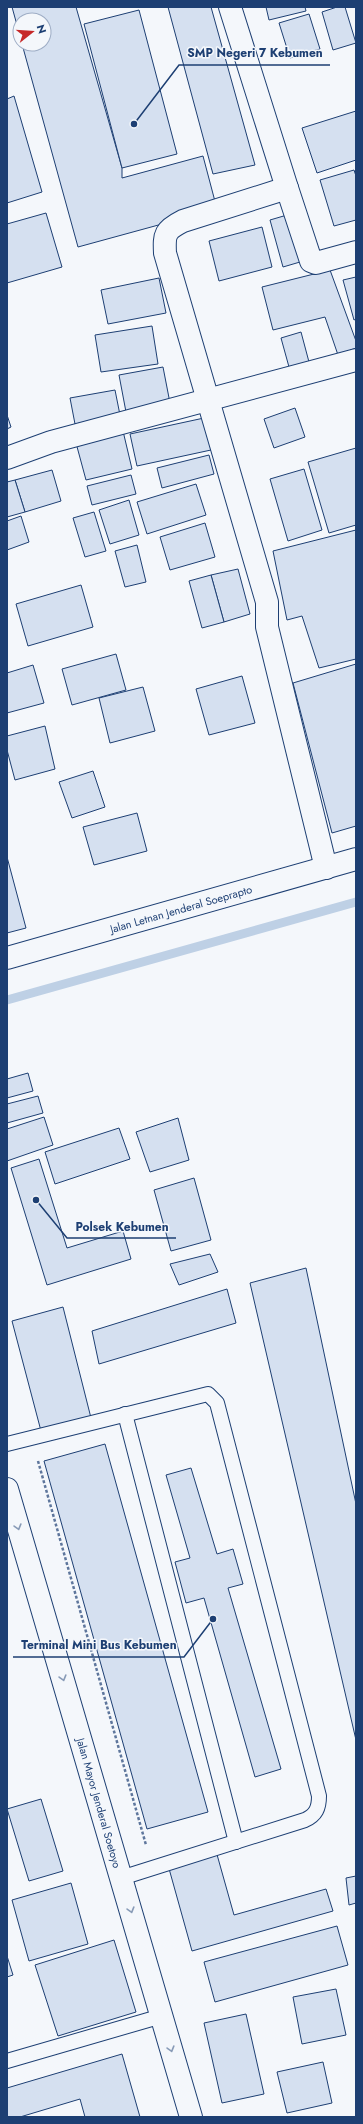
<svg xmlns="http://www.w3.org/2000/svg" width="363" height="2124" font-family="Jost,sans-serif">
<rect width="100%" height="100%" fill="#f4f7fb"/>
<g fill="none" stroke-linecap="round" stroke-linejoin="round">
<!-- stream -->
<polyline stroke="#bed0e5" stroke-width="9" points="7,1000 356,902"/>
</g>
<!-- building -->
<g fill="#d5e0f0" stroke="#1d3f73">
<polygon points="12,7 76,7 122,168 122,178 203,156 217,209 78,247 22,44 44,44 44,20 20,20 20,36"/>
<polygon points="168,7 211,7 255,165 213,174"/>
<polygon points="266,7 305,7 306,11 269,20"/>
<polygon points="337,7 345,7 356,43 333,50 322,12"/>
<polygon points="139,10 177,154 122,168 84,24"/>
<polygon points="309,14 320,49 290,58 279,23"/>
<polygon points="14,96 42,192 7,203 7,99"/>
<polygon points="356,111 356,160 317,173 302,128"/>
<polygon points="354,170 356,176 356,220 334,226 320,180"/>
<polygon points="46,213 62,267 7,283 7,224"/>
<polygon points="287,215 300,262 283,267 270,220"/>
<polygon points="262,227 272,267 219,281 209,241"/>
<polygon points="330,270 356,341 356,348 338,355 325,317 273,330 262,287"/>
<polygon points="356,277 356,319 354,320 343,280"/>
<polygon points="159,278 166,313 108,324 101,290"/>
<polygon points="152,326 158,364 101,372 95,335"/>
<polygon points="301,332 309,362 289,367 281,338"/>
<polygon points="163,367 170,403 126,412 119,375"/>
<polygon points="115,390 120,415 75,424 70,398"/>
<polygon points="295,408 305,437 274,448 264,419"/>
<polygon points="7,415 11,427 7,429"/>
<polygon points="204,418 211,450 137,466 130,434"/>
<polygon points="123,431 132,469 86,480 76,443"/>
<polygon points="356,448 356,525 329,533 308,462"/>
<polygon points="209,455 214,474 162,488 157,468"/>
<polygon points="304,469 322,530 288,541 270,479"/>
<polygon points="52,470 61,501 25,512 15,480"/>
<polygon points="131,475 136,494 92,505 87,486"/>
<polygon points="15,480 25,512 7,517 7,482"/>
<polygon points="196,484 206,515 147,534 137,502"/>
<polygon points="129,500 139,535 110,544 99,510"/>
<polygon points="94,512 106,551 85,557 73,518"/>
<polygon points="21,516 29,542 7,550 7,521"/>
<polygon points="205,523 215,557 170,570 160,537"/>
<polygon points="356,530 356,659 319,668 302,616 287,620 273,551"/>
<polygon points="137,545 146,582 125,587 115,551"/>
<polygon points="238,569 250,614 224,622 211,575"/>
<polygon points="211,575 224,622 202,628 189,581"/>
<polygon points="81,585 93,627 28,646 16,604"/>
<polygon points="116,654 126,690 72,705 62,669"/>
<polygon points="356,664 356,826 332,833 293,683"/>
<polygon points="33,665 44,703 7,713 7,673"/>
<polygon points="242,676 255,723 209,735 196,689"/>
<polygon points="143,687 155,731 110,743 99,698"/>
<polygon points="45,726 55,769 15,780 7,750 7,736"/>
<polygon points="93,771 105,807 72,818 59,782"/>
<polygon points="137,813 147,851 94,865 83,827"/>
<polygon points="7,857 26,928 7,933"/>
<polygon points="28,1073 33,1091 7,1098 7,1079"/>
<polygon points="38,1096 43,1113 7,1123 7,1104"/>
<polygon points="44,1117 53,1145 7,1161 7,1129"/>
<polygon points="178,1118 189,1160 150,1172 136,1132"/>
<polygon points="119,1128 130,1159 55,1184 45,1152"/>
<polygon points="39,1159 67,1248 123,1231 131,1259 47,1285 11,1168"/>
<polygon points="194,1178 211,1240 171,1251 154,1190"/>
<polygon points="210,1254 218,1272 179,1285 170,1264"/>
<polygon points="306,1268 356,1504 356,1740 250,1283"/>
<polygon points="227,1289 236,1323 99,1364 92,1331"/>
<polygon points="63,1307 91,1418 41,1431 12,1321"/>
<polygon points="105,1444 208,1812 147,1829 44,1461"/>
<polygon points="191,1468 217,1554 233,1549 243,1584 228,1588 281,1769 255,1777 204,1598 186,1603 175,1562 190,1558 166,1475"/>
<polygon points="41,1799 63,1871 29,1881 7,1809"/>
<polygon points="216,1851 234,1915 326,1889 333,1911 192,1951 168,1865"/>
<polygon points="356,1876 356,1903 349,1905 346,1878"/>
<polygon points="71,1883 88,1944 29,1961 12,1900"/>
<polygon points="337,1926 348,1965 215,2002 204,1962"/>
<polygon points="114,1940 136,2012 58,2036 35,1965"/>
<polygon points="7,1956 13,1975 7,1977"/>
<polygon points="336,1989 346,2035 302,2044 293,1997"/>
<polygon points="246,2014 264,2094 222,2103 204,2023"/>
<polygon points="122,2054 140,2117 85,2117 80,2099 20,2117 7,2117 7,2088"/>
<polygon points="323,2062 332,2103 287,2113 277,2072"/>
</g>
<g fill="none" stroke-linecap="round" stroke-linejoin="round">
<defs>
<g id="service">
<polyline points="125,1414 236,1842"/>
<path d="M7,1444L208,1394L217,1403L319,1796C319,1808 316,1815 305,1820L121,1878"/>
<polyline points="7,2061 162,2016"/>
</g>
<g id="minor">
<path d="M230,7L287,188L183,221C165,230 164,234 165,253L267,602V627L326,868"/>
<polyline points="287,188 311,261 316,263 356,252"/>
<polyline points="7,458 51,442 356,360"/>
<polyline points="7,958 356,859"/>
</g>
<polyline id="secondary" points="7,1489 191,2117"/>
</defs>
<!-- service casing -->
<use href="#service" stroke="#1d3f73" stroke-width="16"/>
<!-- minor casing -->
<use href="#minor" stroke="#1d3f73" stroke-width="24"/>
<!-- secondary casing -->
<use href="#secondary" stroke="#1d3f73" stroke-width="24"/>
<!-- path -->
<polyline stroke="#5e769c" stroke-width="2.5" stroke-dasharray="3 2" stroke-linecap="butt" points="38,1461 146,1845"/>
<!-- service -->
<use href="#service" stroke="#f4f7fb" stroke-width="14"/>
<!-- minor -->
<use href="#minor" stroke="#f4f7fb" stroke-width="22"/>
<!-- secondary -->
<use href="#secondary" stroke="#f4f7fb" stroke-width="22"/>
</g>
<!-- one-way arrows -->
<defs><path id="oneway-chevron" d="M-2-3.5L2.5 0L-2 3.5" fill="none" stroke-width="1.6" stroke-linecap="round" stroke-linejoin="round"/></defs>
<g stroke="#889bb7">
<use href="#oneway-chevron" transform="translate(18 1527) rotate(74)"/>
<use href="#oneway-chevron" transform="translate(63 1678) rotate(74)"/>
<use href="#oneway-chevron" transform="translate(131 1910) rotate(74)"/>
<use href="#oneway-chevron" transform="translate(171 2049) rotate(74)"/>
</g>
<g text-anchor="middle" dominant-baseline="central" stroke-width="3" stroke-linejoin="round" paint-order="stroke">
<!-- street labels -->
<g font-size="11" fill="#1d3f73" stroke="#f4f7fb">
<text transform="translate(181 909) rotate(-16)">Jalan Letnan Jenderal Soeprapto</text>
<text transform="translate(99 1803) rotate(74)">Jalan Mayor Jenderal Soetoyo</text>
</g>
</g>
<!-- callouts -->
<path fill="none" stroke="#1d3f73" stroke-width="1.5" d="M134 124L179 65H330M36 1200L67 1238H176M213 1619L184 1657H13"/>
<g fill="#1d3f73" stroke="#f4f7fb" stroke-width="1.5">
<circle cx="134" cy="124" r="4"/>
<circle cx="36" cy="1200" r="4"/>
<circle cx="213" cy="1619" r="4"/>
</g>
<g font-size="12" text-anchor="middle" font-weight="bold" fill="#1d3f73" stroke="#f4f7fb" stroke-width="3" stroke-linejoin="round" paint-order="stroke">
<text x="255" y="57">SMP Negeri 7 Kebumen</text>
<text x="122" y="1231">Polsek Kebumen</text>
<text x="99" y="1649">Terminal Mini Bus Kebumen</text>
</g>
<!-- border -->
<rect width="363" height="2124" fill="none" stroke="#1d3f73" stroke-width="16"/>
<!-- north arrow -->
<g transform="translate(32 32) rotate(73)"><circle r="19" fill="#f4f7fb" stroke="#9eadc5"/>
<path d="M0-3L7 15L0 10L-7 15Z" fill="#c62828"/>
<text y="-6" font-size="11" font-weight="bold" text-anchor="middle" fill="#1d3f73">N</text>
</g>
</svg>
